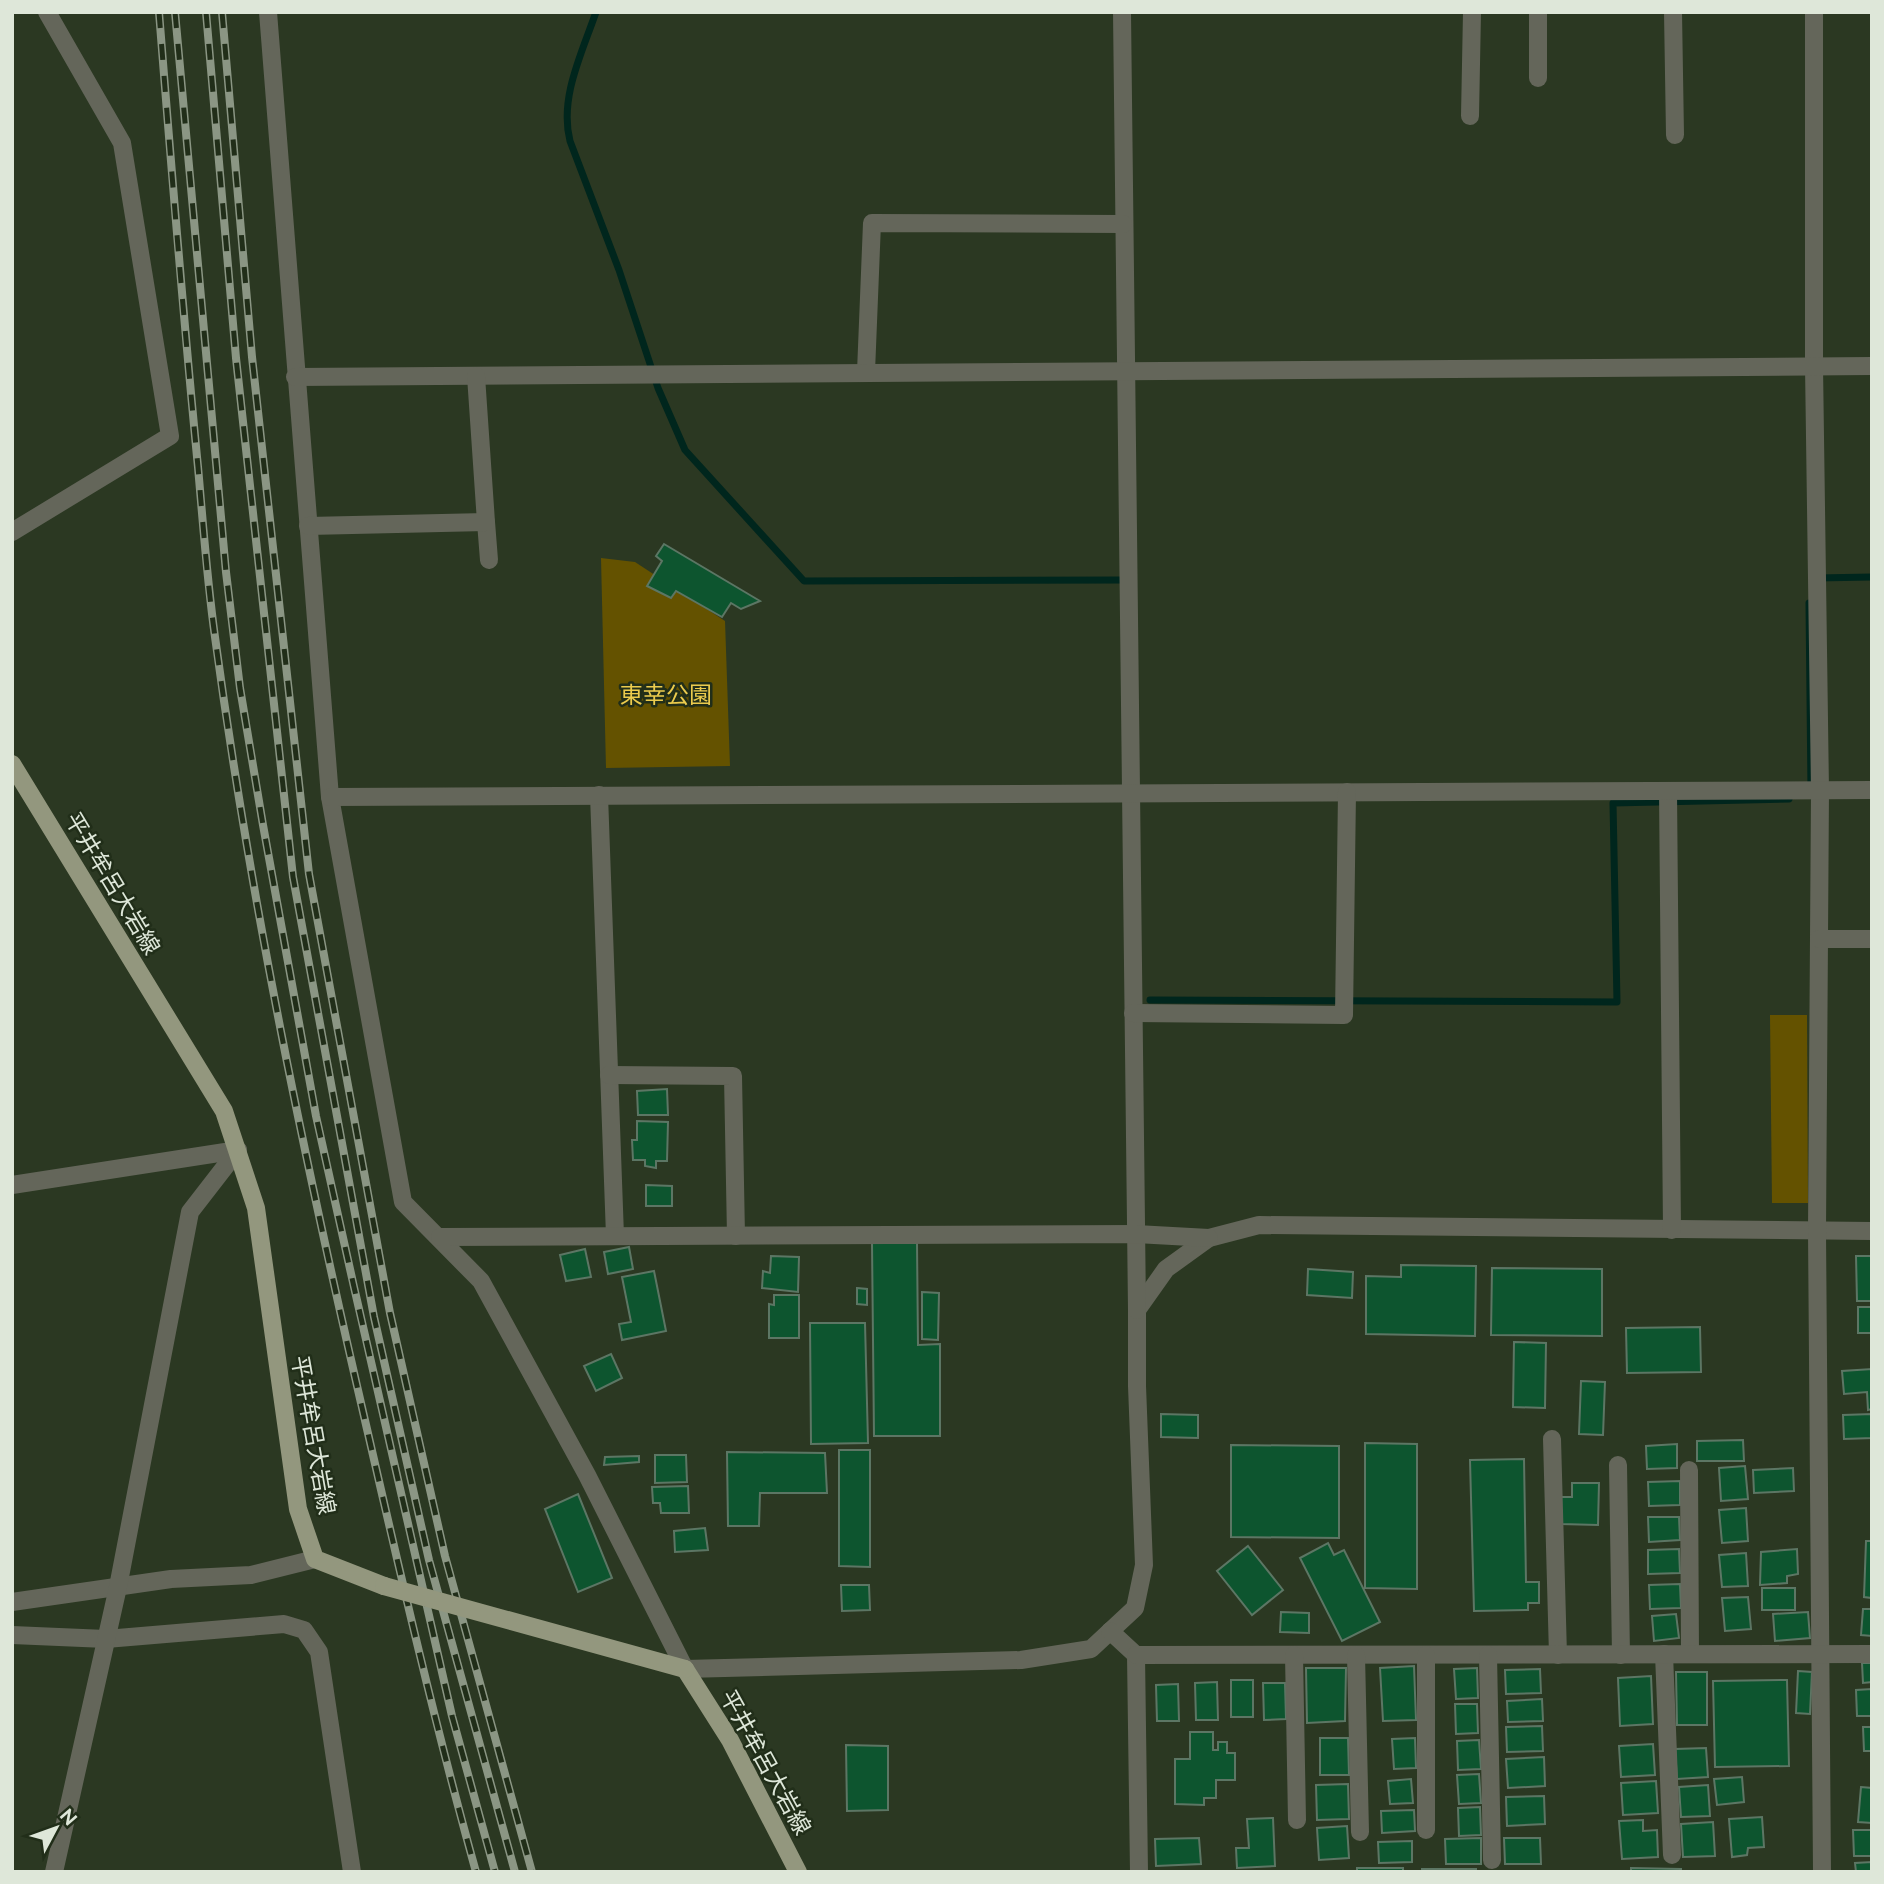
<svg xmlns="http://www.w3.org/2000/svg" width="1884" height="1884" font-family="Raleway,'Noto Sans JP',sans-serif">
<rect width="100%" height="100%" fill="#2b3822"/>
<!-- green -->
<g fill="#645200">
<polygon points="601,558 635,562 725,621 730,766 606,768"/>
<polygon points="1770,1015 1807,1015 1808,1203 1772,1203"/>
</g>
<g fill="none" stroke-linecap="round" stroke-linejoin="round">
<!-- stream -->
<g stroke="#00261d" stroke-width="7">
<path d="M596,12C582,53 559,98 570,141L619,270L658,388L685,450L804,581L1126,580"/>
<polyline points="1816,578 1872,577"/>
<polyline points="1809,603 1811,790"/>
<polyline points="1150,1000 1617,1002 1613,803 1789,799"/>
</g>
</g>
<!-- building -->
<g fill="#0d552f" stroke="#5c7664" stroke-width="2">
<polygon points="664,544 760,601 741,609 731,603 722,617 676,591 671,598 647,586 662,561 656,556"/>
<polygon points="667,1089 668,1115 638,1115 637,1091"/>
<polygon points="637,1121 668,1122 667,1161 656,1161 656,1168 645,1166 645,1160 633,1160 632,1140 637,1140"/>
<polygon points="646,1185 672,1186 672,1206 646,1206"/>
<polygon points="872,1243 917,1243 918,1345 940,1344 940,1436 874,1436"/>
<polygon points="629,1247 633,1269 608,1274 604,1252"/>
<polygon points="585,1249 591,1277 566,1281 560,1255"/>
<polygon points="771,1256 799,1257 798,1292 762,1288 763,1271 770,1273"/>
<polygon points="1856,1256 1872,1256 1872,1301 1857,1301"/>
<polygon points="1401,1265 1476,1266 1475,1336 1366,1334 1366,1276 1401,1277"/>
<polygon points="1492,1268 1602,1269 1602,1336 1491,1335"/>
<polygon points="1308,1269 1353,1272 1352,1298 1307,1295"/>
<polygon points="654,1271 666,1331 622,1340 619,1324 631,1322 622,1277"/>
<polygon points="857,1288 867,1289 867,1305 857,1304"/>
<polygon points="922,1292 939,1293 938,1340 922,1339"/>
<polygon points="774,1295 799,1295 799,1338 769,1338 769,1304 774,1305"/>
<rect x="1858" y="1307" width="14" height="26"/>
<polygon points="810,1323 865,1323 868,1443 811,1444"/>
<polygon points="1700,1327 1701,1372 1627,1373 1626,1328"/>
<polygon points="1514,1342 1546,1343 1545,1408 1513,1407"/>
<polygon points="611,1354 622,1378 596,1391 584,1366"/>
<polygon points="1872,1369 1872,1409 1868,1410 1867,1392 1844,1394 1842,1371"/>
<polygon points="1581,1381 1605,1382 1603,1435 1579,1434"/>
<polygon points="1161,1414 1198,1415 1198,1438 1161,1437"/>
<polygon points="1872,1414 1872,1438 1844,1439 1843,1415"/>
<polygon points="1743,1440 1744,1461 1697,1461 1697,1441"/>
<polygon points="1365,1443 1417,1444 1417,1589 1365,1588"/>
<polygon points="1677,1444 1677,1468 1647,1469 1646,1446"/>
<polygon points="1231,1445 1339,1446 1339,1538 1231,1537"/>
<polygon points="839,1450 870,1450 870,1567 839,1566"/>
<polygon points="727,1452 825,1453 827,1493 760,1493 759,1526 728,1526"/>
<polygon points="655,1455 686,1455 687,1482 655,1483"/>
<polygon points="639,1456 639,1462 604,1465 605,1457"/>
<polygon points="1524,1459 1526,1582 1539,1582 1539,1603 1528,1603 1528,1610 1474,1611 1470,1460"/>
<polygon points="1745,1466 1748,1499 1721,1501 1719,1468"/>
<polygon points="1793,1468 1794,1491 1754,1493 1753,1470"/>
<polygon points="1680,1481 1680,1505 1649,1506 1648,1482"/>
<polygon points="1572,1483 1599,1483 1598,1525 1561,1524 1561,1497 1572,1497"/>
<polygon points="688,1486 689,1513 661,1513 660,1503 653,1503 652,1487"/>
<polygon points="578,1494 612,1578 578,1592 545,1509"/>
<polygon points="1746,1508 1748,1541 1722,1543 1719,1510"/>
<polygon points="1648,1517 1679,1517 1680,1540 1649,1542"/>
<polygon points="705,1528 708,1550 675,1552 674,1531"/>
<polygon points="1866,1541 1872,1541 1872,1598 1864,1597"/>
<polygon points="1328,1543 1334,1555 1344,1550 1380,1622 1342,1641 1300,1558"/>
<polygon points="1248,1546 1283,1590 1252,1615 1217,1571"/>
<polygon points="1679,1549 1680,1573 1648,1574 1648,1550"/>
<polygon points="1797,1549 1798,1574 1787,1576 1787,1583 1760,1585 1761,1552"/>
<polygon points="1746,1553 1748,1586 1722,1587 1719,1555"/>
<polygon points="1680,1584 1681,1608 1650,1609 1649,1585"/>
<polygon points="841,1585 869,1585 870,1610 842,1611"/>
<rect x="1762" y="1588" width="33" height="22"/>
<polygon points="1748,1597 1751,1629 1725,1631 1722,1598"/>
<polygon points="1863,1609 1872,1609 1872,1636 1861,1635"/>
<polygon points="1281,1612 1309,1613 1309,1633 1280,1632"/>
<polygon points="1808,1612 1810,1638 1775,1641 1773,1614"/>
<polygon points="1676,1614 1679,1638 1654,1641 1652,1616"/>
<polygon points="1862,1663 1872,1663 1872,1682 1863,1683"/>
<polygon points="1414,1666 1416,1720 1383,1721 1380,1668"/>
<polygon points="1306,1668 1346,1668 1345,1721 1307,1723"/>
<polygon points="1477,1668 1478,1698 1456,1699 1454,1669"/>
<polygon points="1540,1669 1541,1693 1506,1694 1505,1670"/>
<polygon points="1798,1671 1812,1672 1810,1714 1796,1713"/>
<polygon points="1676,1672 1707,1672 1707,1725 1677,1725"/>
<polygon points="1651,1676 1653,1724 1620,1726 1618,1678"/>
<rect x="1231" y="1680" width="22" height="37"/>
<polygon points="1787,1680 1789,1766 1715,1767 1713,1681"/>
<polygon points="1217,1682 1218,1720 1196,1720 1195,1683"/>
<polygon points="1263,1683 1285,1683 1286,1719 1264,1720"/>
<polygon points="1178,1684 1179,1721 1157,1721 1156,1685"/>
<polygon points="1872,1689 1872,1716 1857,1716 1856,1690"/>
<polygon points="1542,1699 1543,1721 1508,1722 1507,1701"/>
<polygon points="1455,1704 1477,1704 1478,1733 1456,1734"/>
<polygon points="1542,1726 1543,1751 1507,1752 1506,1727"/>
<polygon points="1863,1727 1872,1727 1872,1751 1864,1751"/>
<polygon points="1190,1732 1213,1732 1213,1750 1218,1750 1218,1742 1227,1742 1227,1753 1235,1753 1235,1780 1216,1780 1216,1798 1204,1798 1204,1805 1175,1804 1175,1759 1190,1759"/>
<polygon points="1320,1738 1348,1738 1349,1775 1320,1775"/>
<polygon points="1415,1738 1416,1768 1394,1769 1392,1739"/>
<polygon points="1479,1740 1481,1769 1458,1770 1457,1741"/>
<polygon points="1653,1744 1655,1775 1621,1777 1619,1746"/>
<polygon points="846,1745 888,1746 888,1810 847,1811"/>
<polygon points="1706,1748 1708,1777 1677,1779 1675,1749"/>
<polygon points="1544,1757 1545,1786 1508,1788 1506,1759"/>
<polygon points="1479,1774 1481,1803 1459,1804 1457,1775"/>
<polygon points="1742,1777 1744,1802 1717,1805 1714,1779"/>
<polygon points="1411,1779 1413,1803 1390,1804 1388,1781"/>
<polygon points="1656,1781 1658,1813 1623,1815 1621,1783"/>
<polygon points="1348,1784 1349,1819 1317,1820 1316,1785"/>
<polygon points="1708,1785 1710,1816 1681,1817 1679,1787"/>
<polygon points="1861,1787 1872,1788 1872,1823 1858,1822"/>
<polygon points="1544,1796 1545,1824 1507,1826 1506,1797"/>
<polygon points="1480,1807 1481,1835 1459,1836 1458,1808"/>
<polygon points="1414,1810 1415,1831 1382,1833 1381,1811"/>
<polygon points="1762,1817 1764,1847 1748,1848 1747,1855 1732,1857 1729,1819"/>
<polygon points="1273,1818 1275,1866 1237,1868 1236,1848 1249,1848 1247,1819"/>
<polygon points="1643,1820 1643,1831 1657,1830 1658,1857 1622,1859 1619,1821"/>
<polygon points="1713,1822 1715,1856 1683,1857 1681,1824"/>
<polygon points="1347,1826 1349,1858 1319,1860 1317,1828"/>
<polygon points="1853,1830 1872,1830 1872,1856 1854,1856"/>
<polygon points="1199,1838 1201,1864 1156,1866 1155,1839"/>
<polygon points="1481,1838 1481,1864 1446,1864 1445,1839"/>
<polygon points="1504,1838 1540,1838 1541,1864 1505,1864"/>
<polygon points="1412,1841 1412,1862 1379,1863 1378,1842"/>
<polygon points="1872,1862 1872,1872 1856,1872 1855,1863"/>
<rect x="1357" y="1868" width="46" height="4"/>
<polygon points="1631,1868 1681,1869 1681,1872 1631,1872"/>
<rect x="1422" y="1869" width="54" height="3"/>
</g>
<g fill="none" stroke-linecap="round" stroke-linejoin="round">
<!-- minor -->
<g stroke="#64665a" stroke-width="18">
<polyline points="268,12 330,797 403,1202 481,1281 587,1475 685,1669 1021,1660 1091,1649 1135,1608 1144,1565 1137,1386 1137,1310 1166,1269 1209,1238 1259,1225 1872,1231"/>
<polyline points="1122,12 1137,1310"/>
<polyline points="1673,12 1675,135"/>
<polyline points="1814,12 1814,366 1820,791 1817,1231 1822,1872"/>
<polyline points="1538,78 1538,12"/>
<polyline points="1470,116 1472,12"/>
<polyline points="866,372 872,223 1123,224"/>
<polyline points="295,377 1872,366"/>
<polyline points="486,522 489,560"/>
<polyline points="308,526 486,522 476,376"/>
<polyline points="12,532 170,436 122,143 47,12"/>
<polyline points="1668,791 1672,1230"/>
<polyline points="599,795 615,1236"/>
<polyline points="330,797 1872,790"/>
<polyline points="1819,939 1872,939"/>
<polyline points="1133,1013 1344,1015 1347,792"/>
<polyline points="609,1075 733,1076 736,1236"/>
<polyline points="12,1185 238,1150"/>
<polyline points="440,1237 1136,1234 1209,1238"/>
<polyline points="1552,1439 1558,1655"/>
<polyline points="1618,1465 1621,1655"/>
<polyline points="1689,1470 1690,1654"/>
<polyline points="12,1602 171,1579 251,1575 315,1559"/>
<polyline points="1110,1631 1136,1655 1139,1872"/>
<polyline points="12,1635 106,1639 284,1624 304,1630 319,1652 352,1872"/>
<polyline points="1664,1654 1672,1855"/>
<polyline points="1136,1655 1872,1654"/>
<polyline points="1294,1655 1297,1820"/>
<polyline points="1356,1655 1360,1832"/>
<polyline points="1488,1655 1492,1860"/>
<polyline points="1426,1830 1426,1655"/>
<polyline points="54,1872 118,1587 190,1212 238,1150"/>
</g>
<!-- major -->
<g stroke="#93977e" stroke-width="18">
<polyline points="12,764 224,1111 256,1208 298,1509 315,1559 384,1586"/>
<polyline points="685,1669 730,1740 798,1872"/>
</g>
<defs>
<g id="rail">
<path d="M159,12C171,164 183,315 198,467C203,523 207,580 215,637C251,904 306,1167 367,1429C401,1577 435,1725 476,1872"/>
<polyline points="175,12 226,572 240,688 263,825 316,1116 354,1287 452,1716 495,1872"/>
<polyline points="206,12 236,358 293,877 374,1317 429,1560 515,1872"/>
<polyline points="222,12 252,357 309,874 390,1313 445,1556 532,1872"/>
</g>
</defs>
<!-- rail casing -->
<use href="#rail" stroke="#8b9684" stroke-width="8"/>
<!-- rail -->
<use href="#rail" stroke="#212e19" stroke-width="5" stroke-dasharray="16" stroke-linecap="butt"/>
<!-- major-bridge -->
<polyline stroke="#93977e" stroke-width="18" points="384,1586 685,1669"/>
</g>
<g text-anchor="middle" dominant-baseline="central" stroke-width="5" stroke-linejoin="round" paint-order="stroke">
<!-- park labels -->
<g font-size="23" fill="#ebcb4d" stroke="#212e19">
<text x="666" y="694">東幸公園</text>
</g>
<!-- street labels -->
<g font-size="23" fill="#dee7d9" stroke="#212e19">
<text transform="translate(113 883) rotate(59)">平井牟呂大岩線</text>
<text transform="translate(314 1435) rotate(80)">平井牟呂大岩線</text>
<text transform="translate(766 1762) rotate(61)">平井牟呂大岩線</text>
</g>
</g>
<!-- border -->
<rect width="1884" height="1884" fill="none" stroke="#dee7d9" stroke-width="28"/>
<!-- north arrow -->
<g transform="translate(56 1828) rotate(49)" stroke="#212e19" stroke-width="5" paint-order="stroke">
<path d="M0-5L12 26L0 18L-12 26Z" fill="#dee7d9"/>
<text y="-10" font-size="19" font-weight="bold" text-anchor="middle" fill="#dee7d9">N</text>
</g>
</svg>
